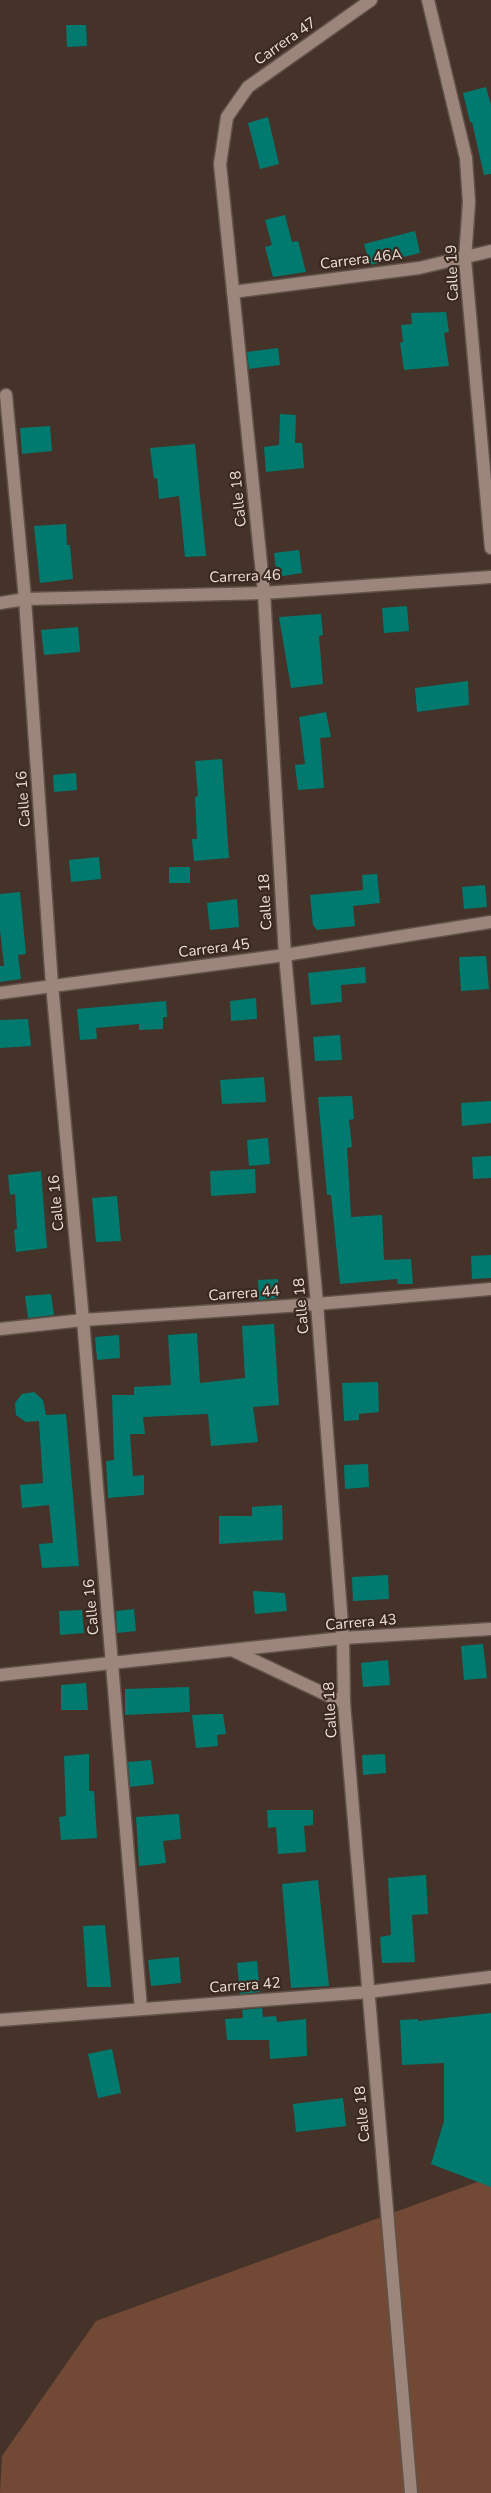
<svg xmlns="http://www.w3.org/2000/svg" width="491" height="2493" font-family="'Nunito Sans',sans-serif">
<rect width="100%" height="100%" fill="#45332a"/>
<!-- green -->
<polygon fill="#724934" points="491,2177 491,2493 0,2493 2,2456 96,2321"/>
<!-- building -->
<g fill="#007a6e">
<polygon points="66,25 86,25 87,46 67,47"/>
<polygon points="486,87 491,105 491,174 484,175 472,122 470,122 463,93"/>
<polygon points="268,117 279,164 260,169 248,123"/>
<polygon points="285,215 292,242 298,241 306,272 273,277 265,247 272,245 265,220"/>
<polygon points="415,231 420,253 370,265 364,244"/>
<polygon points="446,312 449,332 444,333 449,366 404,370 400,343 403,342 401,325 412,324 411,313"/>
<polygon points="278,348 280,365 249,369 247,352"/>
<polygon points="280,414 296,415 295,443 302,443 304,468 266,472 264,447 279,445"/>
<polygon points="50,426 52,451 22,454 20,428"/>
<polygon points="195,444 206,556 185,557 179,496 159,499 157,478 154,479 150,448"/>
<polygon points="66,524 67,545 70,545 73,579 40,583 34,526"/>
<polygon points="299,550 302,573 277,577 274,553"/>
<polygon points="407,606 409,631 384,633 382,608"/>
<polygon points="321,614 323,635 319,636 323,684 291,688 279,617"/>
<polygon points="78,627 80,652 44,655 41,630"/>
<polygon points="468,681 469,705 417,712 415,688"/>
<polygon points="326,712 331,737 320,738 324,788 298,790 295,765 305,764 299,717"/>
<polygon points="222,759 229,858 194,861 192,839 197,839 195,797 198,796 195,761"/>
<polygon points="76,773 77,790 54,792 53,775"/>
<polygon points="99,857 101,879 71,882 69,860"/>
<rect x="169" y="867" width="21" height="16"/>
<polygon points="377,874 380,903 353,906 355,926 317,930 313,925 310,895 363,890 362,875"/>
<polygon points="485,885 487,907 464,909 462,887"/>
<polygon points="20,892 26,954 18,955 21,979 0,982 0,966 4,966 0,930 0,894"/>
<polygon points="237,899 239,927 210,930 207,903"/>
<polygon points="486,956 489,989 461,991 459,957"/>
<polygon points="365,967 366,983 341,985 342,1002 311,1005 308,973"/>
<polygon points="256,998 257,1019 231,1021 230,1001"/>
<polygon points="166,1001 167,1017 163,1017 163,1029 139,1030 139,1024 96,1028 97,1039 80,1040 77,1009"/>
<polygon points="28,1019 31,1046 0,1048 0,1020"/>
<polygon points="340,1035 342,1060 315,1061 313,1037"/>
<polygon points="264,1077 266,1102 222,1104 220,1080"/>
<polygon points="352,1096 354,1119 349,1120 352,1147 347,1148 351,1217 382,1215 384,1260 411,1259 413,1284 398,1284 397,1279 340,1284 331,1195 327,1195 318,1097"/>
<polygon points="491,1101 491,1123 462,1126 461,1103"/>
<polygon points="268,1138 270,1164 249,1166 247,1140"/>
<polygon points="491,1156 491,1178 473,1179 472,1157"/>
<polygon points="255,1169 256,1193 211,1196 210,1171"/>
<polygon points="41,1171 47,1248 16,1252 14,1230 17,1229 15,1194 10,1195 8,1175"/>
<polygon points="117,1196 121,1241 96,1242 92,1198"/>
<polygon points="491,1255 491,1278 472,1279 471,1256"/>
<polygon points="278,1279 279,1298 259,1300 258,1280"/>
<polygon points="51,1294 54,1315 28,1318 25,1296"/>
<polygon points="274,1324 279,1405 253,1407 258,1442 211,1446 208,1414 143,1417 145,1434 130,1434 133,1476 144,1475 144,1495 108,1498 106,1461 114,1460 112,1395 134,1395 134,1387 171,1385 168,1335 197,1333 200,1383 245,1378 242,1326"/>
<polygon points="119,1335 120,1358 97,1360 95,1337"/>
<polygon points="378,1382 379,1412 359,1414 359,1420 344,1421 342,1383"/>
<polygon points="34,1392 43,1400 46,1415 66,1414 79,1566 42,1568 39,1544 53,1543 49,1505 22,1508 20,1485 43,1483 39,1421 26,1422 16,1415 15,1403 22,1394"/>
<polygon points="368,1464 369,1487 345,1489 344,1465"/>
<polygon points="282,1505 283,1540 219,1544 219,1516 252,1516 252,1507"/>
<polygon points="388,1575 389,1599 353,1601 352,1577"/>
<polygon points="253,1591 285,1593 287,1611 255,1614"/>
<polygon points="134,1609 136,1631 117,1633 116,1611"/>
<polygon points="82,1610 84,1633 60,1635 59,1611"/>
<polygon points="483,1644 487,1678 464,1680 461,1646"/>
<polygon points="388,1660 390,1685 363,1687 361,1663"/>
<polygon points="86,1683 88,1710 61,1710 61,1685"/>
<polygon points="189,1687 190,1712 125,1715 125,1689"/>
<polygon points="215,1714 223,1714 226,1734 217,1735 218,1746 196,1748 192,1715"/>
<polygon points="89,1754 89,1791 94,1791 97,1838 61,1840 59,1817 66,1816 64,1756"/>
<polygon points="385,1754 386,1773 363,1775 362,1755"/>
<polygon points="151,1760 154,1784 130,1787 128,1762"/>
<polygon points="267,1810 313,1810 313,1825 304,1826 306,1852 278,1854 276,1827 268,1828"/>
<polygon points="179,1814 181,1839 163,1841 166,1863 139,1866 136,1817"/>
<polygon points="426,1875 428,1914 412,1915 415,1962 382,1963 380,1937 391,1935 388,1878"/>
<polygon points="318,1880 329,1986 291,1988 282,1884"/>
<polygon points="105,1925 111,1987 87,1987 83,1926"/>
<polygon points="179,1957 181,1983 151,1986 148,1960"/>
<polygon points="257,1961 260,1992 240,1994 237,1963"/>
<polygon points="262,2008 263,2017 276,2016 277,2022 306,2019 307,2056 270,2059 269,2040 227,2040 225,2019 243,2018 242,2010"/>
<polygon points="491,2013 491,2187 431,2164 444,2121 444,2063 402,2065 400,2020 418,2019 418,2021"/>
<polygon points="112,2049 121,2093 98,2098 88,2054"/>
<polygon points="343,2098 346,2126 296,2132 293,2104"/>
</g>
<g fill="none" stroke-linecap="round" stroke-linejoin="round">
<defs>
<g id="minor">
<polyline points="371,0 248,87 227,117 220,164 264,593 285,955 317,1304 343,1638 344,1703 411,2493"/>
<polyline points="428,0 466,158 469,202 465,259 491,548"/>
<polyline points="233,292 419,268 491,251"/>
<polyline points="6,395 25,599 52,985 83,1320 141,2009"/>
<polyline points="0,603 25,599 264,593 491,577"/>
<polyline points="0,993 285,955 491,922"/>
<polyline points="0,1329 83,1320 317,1304 491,1289"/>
<polyline points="234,1651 344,1703"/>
<polyline points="0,1675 343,1638 491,1629"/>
<polyline points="0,2020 368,1992 491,1977"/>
</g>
</defs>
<!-- minor casing -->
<use href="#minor" stroke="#61524a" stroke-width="15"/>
<!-- minor -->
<use href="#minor" stroke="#9c867c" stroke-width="12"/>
</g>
<g text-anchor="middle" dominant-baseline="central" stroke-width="4.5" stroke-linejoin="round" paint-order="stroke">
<!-- street labels -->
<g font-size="15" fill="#ebdfd9" stroke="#3b2920">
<text transform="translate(285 41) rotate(-35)">Carrera 47</text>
<text transform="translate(361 259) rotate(-7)">Carrera 46A</text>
<text transform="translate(452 273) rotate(-92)">Calle 19</text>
<text transform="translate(238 499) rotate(-96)">Calle 18</text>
<text transform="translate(245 576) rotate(-2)">Carrera 46</text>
<text transform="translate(23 799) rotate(-94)">Calle 16</text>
<text transform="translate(265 902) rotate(-93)">Calle 18</text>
<text transform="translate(214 948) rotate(-7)">Carrera 45</text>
<text transform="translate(56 1203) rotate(-95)">Calle 16</text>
<text transform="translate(244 1293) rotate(-4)">Carrera 44</text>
<text transform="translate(301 1306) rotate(-95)">Calle 18</text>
<text transform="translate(91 1607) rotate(-95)">Calle 16</text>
<text transform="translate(361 1622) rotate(-5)">Carrera 43</text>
<text transform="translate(330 1710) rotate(-93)">Calle 18</text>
<text transform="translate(245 1985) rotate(-4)">Carrera 42</text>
<text transform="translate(362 2114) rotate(-95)">Calle 18</text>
</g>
</g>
</svg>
